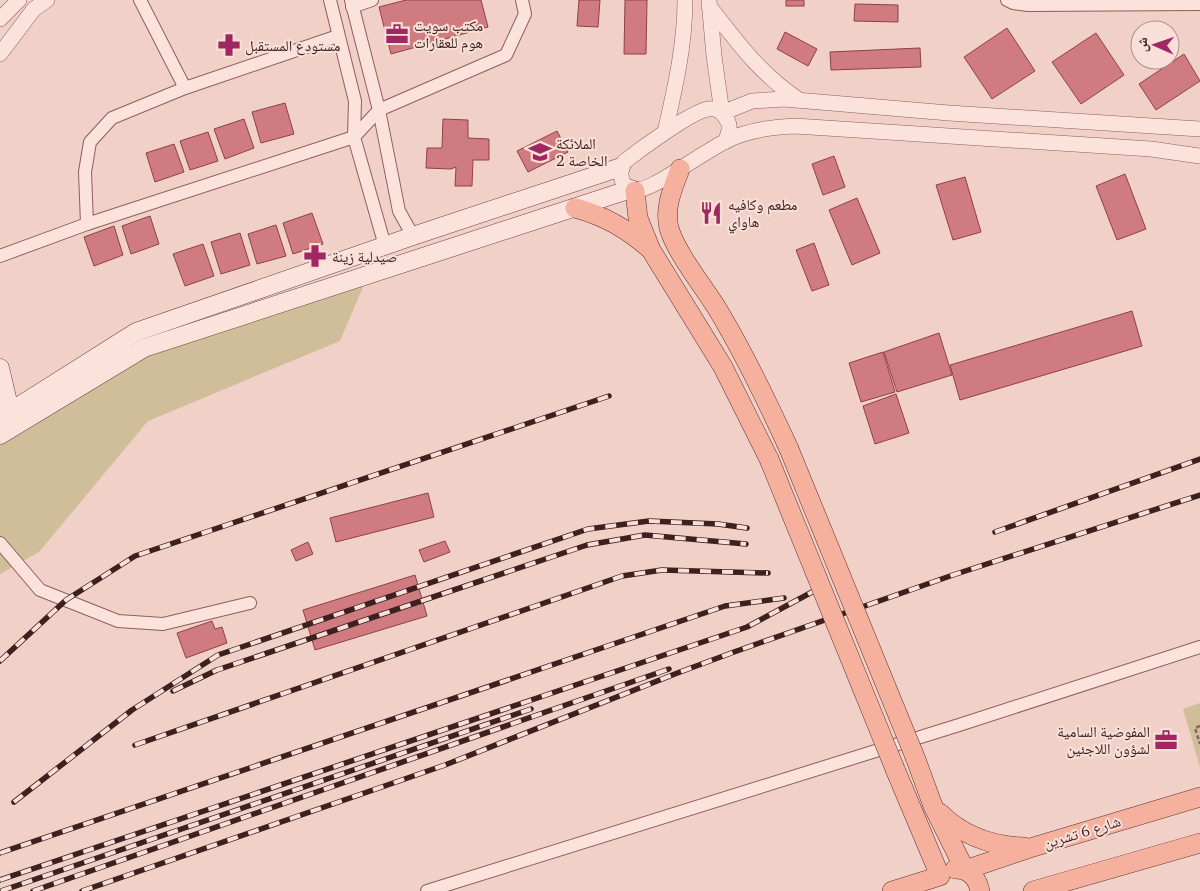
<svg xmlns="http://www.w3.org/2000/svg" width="1200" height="891" font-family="'IBM Plex Serif','Noto Naskh Arabic',serif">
<rect width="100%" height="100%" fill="#f1d1c7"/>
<!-- green -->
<g fill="#d0bd9a">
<polygon points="368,275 340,341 148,421 39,552 0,574 0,435 144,348"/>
<polygon points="1200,703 1200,767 1183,709"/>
</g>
<!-- building -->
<g fill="#d07b80" stroke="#8e4046">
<polygon points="406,0 481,0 488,27 391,54 379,7"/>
<polygon points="579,0 600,0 598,27 577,26"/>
<polygon points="625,0 647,0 646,54 624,54"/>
<rect x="786" y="0" width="18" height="6"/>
<polygon points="855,4 898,5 898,22 854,21"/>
<polygon points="1007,28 1035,71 992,99 964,57"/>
<polygon points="785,32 817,49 808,66 777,49"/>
<polygon points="1096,33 1124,75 1081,104 1052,62"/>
<polygon points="920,48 921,67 831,70 830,52"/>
<polygon points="1184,54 1200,81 1156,110 1139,84"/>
<polygon points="285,103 294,134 261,143 252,112"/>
<polygon points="244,119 254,148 225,159 214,129"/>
<polygon points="443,119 468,120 468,138 489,139 489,160 473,160 472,186 455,186 456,167 451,169 426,168 427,148 442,148"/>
<polygon points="557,131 568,152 528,172 517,151"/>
<polygon points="208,132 218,161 190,170 180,141"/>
<polygon points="174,144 184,172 155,182 146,153"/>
<polygon points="834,156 845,187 823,195 812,164"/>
<polygon points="1125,174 1146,229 1117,240 1096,186"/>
<polygon points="965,177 981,232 953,240 936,185"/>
<polygon points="857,198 880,253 852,265 829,210"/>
<polygon points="312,213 323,244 293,254 283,223"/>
<polygon points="150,216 159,244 131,254 122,226"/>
<polygon points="276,225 286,256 257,264 248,234"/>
<polygon points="114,226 123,255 94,266 84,237"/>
<polygon points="240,233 250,265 221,274 211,242"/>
<polygon points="814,243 829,285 812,291 796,250"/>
<polygon points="203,244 214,276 185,286 173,254"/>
<polygon points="1132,311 1142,346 960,400 950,365"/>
<polygon points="939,333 952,375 897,392 884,352"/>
<polygon points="883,352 895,392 861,402 849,363"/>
<polygon points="896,394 909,433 875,444 863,406"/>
<polygon points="428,493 434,517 336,542 330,518"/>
<polygon points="445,541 450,552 424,562 419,550"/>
<polygon points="308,542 313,554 296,561 291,550"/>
<polygon points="415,575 427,616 315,650 303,610"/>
<polygon points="212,621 215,629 222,627 227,643 186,658 177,633"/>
</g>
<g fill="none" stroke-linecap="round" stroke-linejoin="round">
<defs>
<g id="minor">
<polyline points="140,0 185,88"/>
<polyline points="330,0 355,101 354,137 385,246"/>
<polyline points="351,0 379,110 399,211 413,236"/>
<polyline points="1007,0 1013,3 1028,5 1200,4"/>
<polyline points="352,7 372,0"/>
<polyline points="87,224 85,172 90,142 112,118 185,88 338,36"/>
<polyline points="0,256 87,224 354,137 379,110 506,55 525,14 522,0"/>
<polyline points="0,543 40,590 118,621 163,624 250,603"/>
<polyline points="427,891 959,725 1200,647"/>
</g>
<g id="tertiary">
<polyline points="709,0 714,56 722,113 752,101 784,99 949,113 1200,129"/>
<path d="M709,6C738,43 759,73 799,100"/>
<polyline points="0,19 19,0"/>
<polyline points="0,54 34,9 47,0"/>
<path d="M665,132C675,88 685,45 685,0"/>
<path d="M725,142C729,133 732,125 725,117C721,111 715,108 709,109C693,110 638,151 624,162C618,173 621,191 637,190C644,190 652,185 658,182C681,169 702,154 724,142C746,130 771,127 795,126L1151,149L1200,156"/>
</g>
<g id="secondary">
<polyline points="0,368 13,423"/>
<polyline points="0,418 136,332 413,236 621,167"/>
<polyline points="0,435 144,348 631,189"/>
</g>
<g id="primary">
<path d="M680,169C673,188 664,207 669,228C676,253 704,287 718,310C745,355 767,401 789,449"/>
<polyline points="635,191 638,218 651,250 723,367 769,459"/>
<path d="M575,208C605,216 627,229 650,249"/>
<polyline points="915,757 933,806 965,870"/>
<path d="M940,813C963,836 992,846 1024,847"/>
<path d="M955,869C969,869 977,877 980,891"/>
<polyline points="965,870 1030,848 1200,797"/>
<polyline points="892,891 940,876 895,769"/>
<polyline points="1033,891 1200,843"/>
</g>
</defs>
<!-- minor casing -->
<use href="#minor" stroke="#8e5e5b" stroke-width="14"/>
<!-- tertiary casing -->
<use href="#tertiary" stroke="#8e5e5b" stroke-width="16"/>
<!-- secondary casing -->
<use href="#secondary" stroke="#703f3e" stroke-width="19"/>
<!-- primary casing -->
<use href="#primary" stroke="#5c2f30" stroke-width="20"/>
<!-- path -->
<polyline stroke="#8e5e5b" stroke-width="2.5" stroke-dasharray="4 2.5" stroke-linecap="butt" points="1200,726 1195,728 1200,744"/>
<!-- minor -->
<use href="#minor" stroke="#fbe2db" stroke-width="12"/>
<!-- tertiary -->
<use href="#tertiary" stroke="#fbe2db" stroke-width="15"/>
<!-- secondary -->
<use href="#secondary" stroke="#fbe2db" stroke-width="18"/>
<!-- primary -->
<use href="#primary" stroke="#f5b19e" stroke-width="19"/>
<defs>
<g id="rail">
<polyline points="995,532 1200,459"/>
<polyline points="0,661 66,600 135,556 609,396"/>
<polyline points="173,691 217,670 587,545 645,535 746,544"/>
<polyline points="135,745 622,576 662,570 768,573"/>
<polyline points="14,802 132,710 218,655 588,529 649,521 718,524 747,528"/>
<polyline points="0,853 725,606 784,598"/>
<polyline points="0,880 747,627 814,591"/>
<polyline points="1,891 531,709"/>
<polyline points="33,891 669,669"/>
<polyline points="82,891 445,765 680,672 734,652 953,575 1200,495"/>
</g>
</defs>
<!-- rail casing -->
<use href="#rail" stroke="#3d201f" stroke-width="5.5"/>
<!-- rail -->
<use href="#rail" stroke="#f8dfd7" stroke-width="4" stroke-dasharray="11" stroke-linecap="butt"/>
<defs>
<g id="primary-bridge">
<polyline points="789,449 915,757"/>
<polyline points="769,459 895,769"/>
</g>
</defs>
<!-- primary-bridge casing -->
<use href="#primary-bridge" stroke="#5c2f30" stroke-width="20" stroke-linecap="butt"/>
<!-- primary-bridge -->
<use href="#primary-bridge" stroke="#f5b19e" stroke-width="19"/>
</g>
<!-- icons -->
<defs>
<symbol id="office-bare" viewBox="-9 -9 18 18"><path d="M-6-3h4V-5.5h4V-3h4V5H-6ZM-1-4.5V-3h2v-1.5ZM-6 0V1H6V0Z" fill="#a02862" stroke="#f8dfd7" stroke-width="2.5" paint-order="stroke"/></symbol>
<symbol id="pharmacy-bare" viewBox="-9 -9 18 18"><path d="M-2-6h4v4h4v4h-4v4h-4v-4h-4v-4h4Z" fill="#a02862" stroke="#f8dfd7" stroke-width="2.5" paint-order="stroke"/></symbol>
<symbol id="school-bare" viewBox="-9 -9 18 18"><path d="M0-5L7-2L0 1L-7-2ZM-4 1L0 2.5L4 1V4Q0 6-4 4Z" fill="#a02862" stroke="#f8dfd7" stroke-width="2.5" paint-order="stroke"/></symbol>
<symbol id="restaurant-bare" viewBox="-9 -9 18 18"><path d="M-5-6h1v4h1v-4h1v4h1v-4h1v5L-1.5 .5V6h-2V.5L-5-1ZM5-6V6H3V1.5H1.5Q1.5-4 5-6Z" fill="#a02862" stroke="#f8dfd7" stroke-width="2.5" paint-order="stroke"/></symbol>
</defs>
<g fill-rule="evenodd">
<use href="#office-bare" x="381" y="18" width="32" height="32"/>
<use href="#pharmacy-bare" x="213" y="29" width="32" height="32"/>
<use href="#school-bare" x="524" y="136" width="32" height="32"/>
<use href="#restaurant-bare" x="695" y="197" width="32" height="32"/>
<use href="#pharmacy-bare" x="299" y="240" width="32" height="32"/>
<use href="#office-bare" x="1150" y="724" width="32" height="32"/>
</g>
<g text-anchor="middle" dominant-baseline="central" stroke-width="4" stroke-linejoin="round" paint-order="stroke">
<!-- poi labels -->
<g font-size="15" fill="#3d201f" stroke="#f8dfd7" text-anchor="start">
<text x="414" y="25">مكتب سويت<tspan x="414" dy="17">هوم للعقارات</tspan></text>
<text x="245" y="45">مستودع المستقبل</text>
<text x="556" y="143">الملائكة<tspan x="556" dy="17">الخاصة 2</tspan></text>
<text x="728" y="204">مطعم وكافيه<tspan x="728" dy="17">هاواي</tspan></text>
<text x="332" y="256">صيدلية زينة</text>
<text x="1150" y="731" text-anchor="end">المفوضية السامية<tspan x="1150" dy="17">لشؤون اللاجئين</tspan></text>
</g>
<!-- street labels -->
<g font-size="15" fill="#3d201f" stroke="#f8dfd7">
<text transform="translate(1082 832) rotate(-17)">شارع 6 تشرين</text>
</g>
</g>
<!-- north arrow -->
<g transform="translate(1155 45) rotate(272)"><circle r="24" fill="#f8dfd7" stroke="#ad938d"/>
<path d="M0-4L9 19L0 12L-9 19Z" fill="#a02862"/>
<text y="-8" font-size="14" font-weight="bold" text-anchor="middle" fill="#3d201f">ش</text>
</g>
</svg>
